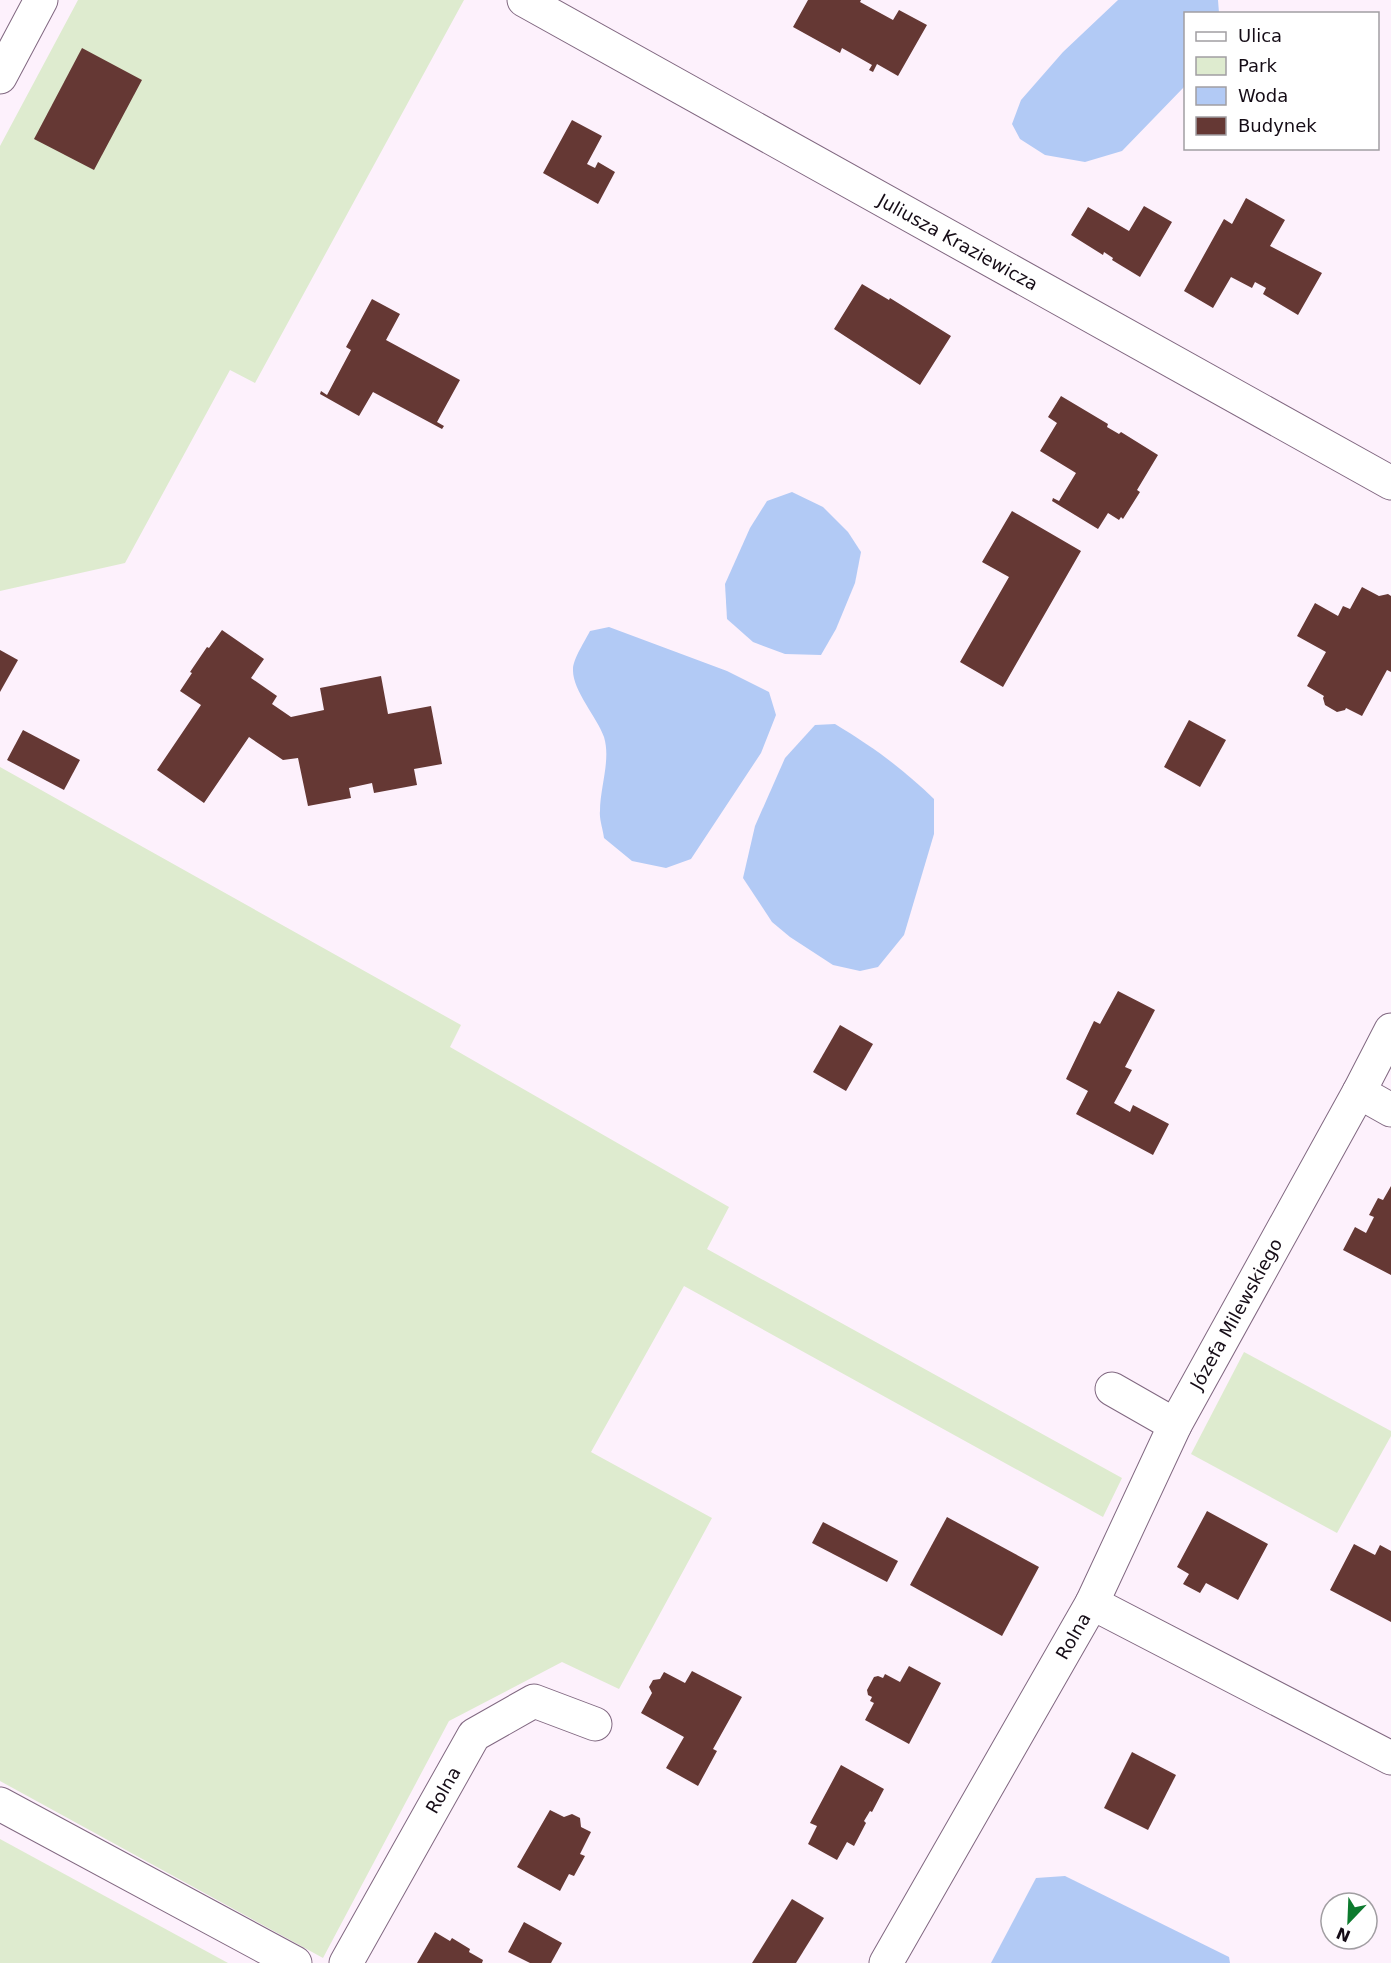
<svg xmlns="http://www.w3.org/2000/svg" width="1391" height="1963" font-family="'DejaVu Sans',sans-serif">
<rect width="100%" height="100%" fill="#fdf1fc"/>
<!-- green -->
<g fill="#deebcf">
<polygon points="78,0 464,0 255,383 230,370 125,563 0,591 0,146"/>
<polygon points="0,767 461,1025 450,1047 729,1207 707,1249 1122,1478 1103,1517 684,1286 591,1452 712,1518 619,1689 562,1662 449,1721 323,1958 0,1781"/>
<polygon points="1244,1352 1391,1431 1391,1436 1337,1533 1191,1454"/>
<polygon points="0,1839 228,1963 0,1963"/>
</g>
<!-- water -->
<g fill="#b2caf5">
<polygon points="1118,0 1218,0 1219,13 1186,14 1185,86 1122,151 1085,162 1045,155 1020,139 1012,124 1021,100 1063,52"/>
<polygon points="792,492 823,507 848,532 861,552 855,583 836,629 821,655 785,654 753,642 727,619 725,584 750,528 767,501"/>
<path d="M609,627L727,671L769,692L776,715L761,753L691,859L666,868L632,861L604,838C603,829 599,819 600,811C600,787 611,760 604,737C597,717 572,690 573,669C573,659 585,641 590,631Z"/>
<path d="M835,724C873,747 902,768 934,799V834L904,935L878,967L860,971L833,965L790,937L772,922L743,878L755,826L785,758L815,725Z"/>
<polygon points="1065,1876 1229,1957 1230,1963 991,1963 1036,1878"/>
</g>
<!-- building -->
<g fill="#653834">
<polygon points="808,0 861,0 860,2 893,20 899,10 927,25 898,76 877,64 873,72 869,70 872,65 842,48 840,53 793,27"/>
<polygon points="82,48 142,80 94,170 34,139"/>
<polygon points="572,120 602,136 587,164 595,168 598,162 615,172 598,204 543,173"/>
<polygon points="1246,198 1285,220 1270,246 1322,273 1298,315 1263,294 1266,288 1255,282 1252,288 1231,277 1213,308 1184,291 1224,219 1232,224"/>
<polygon points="1144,206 1172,222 1140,277 1112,260 1113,258 1104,252 1103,255 1071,235 1088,207 1129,231"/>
<polygon points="862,284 889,300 890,298 951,336 920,385 834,329"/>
<polygon points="372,299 400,314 386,340 460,380 437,422 444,426 442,429 373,392 359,416 320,394 321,391 327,395 351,350 346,347"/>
<polygon points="1061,396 1108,424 1107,427 1119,434 1121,432 1158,455 1137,490 1140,492 1123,519 1121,517 1119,520 1108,513 1098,529 1052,501 1053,498 1059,501 1076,473 1040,451 1057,423 1048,417"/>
<polygon points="1012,511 1081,551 1003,687 960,662 1009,577 982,562"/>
<polygon points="1362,587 1379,596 1388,594 1391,596 1391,672 1387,670 1362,716 1346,708 1345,710 1337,712 1325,705 1323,698 1324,696 1307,686 1326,652 1297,636 1315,603 1338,616 1343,606 1350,609"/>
<polygon points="222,630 264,659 251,678 277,696 272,704 291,717 324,710 320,688 381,676 388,714 431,706 442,764 414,769 417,785 374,793 372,783 349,788 351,798 308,806 298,758 283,760 249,737 204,803 157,770 201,705 180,691 192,673 190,672 207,647 209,648"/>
<polygon points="0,650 18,660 0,692"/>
<polygon points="1189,720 1226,740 1200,787 1164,767"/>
<polygon points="23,730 80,760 64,790 7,760"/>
<polygon points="1118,991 1155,1010 1125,1067 1132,1070 1114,1103 1130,1112 1133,1105 1169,1124 1153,1155 1076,1114 1088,1091 1066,1079 1094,1021 1100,1024"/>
<polygon points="840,1025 873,1044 846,1091 813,1072"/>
<polygon points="1391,1186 1391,1275 1343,1250 1355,1227 1366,1233 1374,1217 1369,1215 1378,1198 1383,1200"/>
<polygon points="1207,1511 1268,1544 1238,1600 1206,1583 1200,1593 1183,1584 1189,1574 1177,1567"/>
<polygon points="947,1517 1039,1567 1002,1636 910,1585"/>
<polygon points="823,1522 898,1561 887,1582 812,1543"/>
<polygon points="1354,1544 1375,1555 1380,1545 1391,1551 1391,1622 1330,1590"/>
<polygon points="909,1666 941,1683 909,1744 865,1720 874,1703 870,1701 872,1697 868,1695 867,1690 874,1677 878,1676 883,1678 885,1674 900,1682"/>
<polygon points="692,1671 742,1697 713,1749 717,1751 698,1786 666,1768 684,1737 641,1713 652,1693 649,1687 653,1680 660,1679 664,1672 685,1683"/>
<polygon points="1132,1752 1176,1775 1148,1830 1104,1808"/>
<polygon points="841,1765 884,1789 872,1812 870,1811 864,1821 866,1823 854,1846 847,1842 837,1860 808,1844 817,1826 810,1823"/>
<polygon points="550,1810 564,1817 572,1814 580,1818 581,1827 591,1832 580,1854 585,1856 574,1876 569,1874 560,1891 517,1867"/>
<polygon points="792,1899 824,1918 796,1963 752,1963"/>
<polygon points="524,1922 562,1943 551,1963 530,1963 508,1952"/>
<polygon points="435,1932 450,1941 452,1938 470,1949 469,1952 483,1960 482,1963 417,1963"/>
</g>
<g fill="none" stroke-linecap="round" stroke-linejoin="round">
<defs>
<g id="minor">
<polyline points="524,0 1391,483"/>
<polyline points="0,77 41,0"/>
<polyline points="1359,1092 1391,1110"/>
<polyline points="1112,1389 1175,1425"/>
<polyline points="1092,1603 1175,1425 1359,1092 1391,1030"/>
<polyline points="0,1804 295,1963"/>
<polyline points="346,1963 474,1735 534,1701 595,1724"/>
<polyline points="886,1963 1092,1603 1391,1758"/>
</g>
</defs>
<!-- minor casing -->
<use href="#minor" stroke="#816881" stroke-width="35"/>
<!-- minor -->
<use href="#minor" stroke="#fff" stroke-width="33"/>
</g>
<g text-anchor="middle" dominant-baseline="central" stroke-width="6" stroke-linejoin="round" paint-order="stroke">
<!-- street labels -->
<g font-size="18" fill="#150c16" stroke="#fff">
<text transform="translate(958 242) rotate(29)">Juliusza Kraziewicza</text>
<text transform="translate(1236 1314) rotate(-61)">Józefa Milewskiego</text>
<text transform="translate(1073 1636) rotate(-60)">Rolna</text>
<text transform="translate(443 1790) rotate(-60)">Rolna</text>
</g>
</g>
<!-- legend -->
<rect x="1184" y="12" width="195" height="138" fill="#ffffff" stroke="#a19ea2" stroke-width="1.5"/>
<rect x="1196" y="32" width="30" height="9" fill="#ffffff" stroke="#a19ea2" stroke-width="1.5"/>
<text x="1238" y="42" font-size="18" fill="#150c16">Ulica</text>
<rect x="1196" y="57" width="30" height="18" fill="#deebcf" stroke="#a19ea2" stroke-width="1.5"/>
<text x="1238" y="72" font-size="18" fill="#150c16">Park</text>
<rect x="1196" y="87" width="30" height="18" fill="#b2caf5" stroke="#a19ea2" stroke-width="1.5"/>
<text x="1238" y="102" font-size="18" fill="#150c16">Woda</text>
<rect x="1196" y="117" width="30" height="18" fill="#653834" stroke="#a19ea2" stroke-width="1.5"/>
<text x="1238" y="132" font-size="18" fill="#150c16">Budynek</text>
<!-- north arrow -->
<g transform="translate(1349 1921) rotate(203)"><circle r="28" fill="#ffffff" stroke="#a19ea2" stroke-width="1.5"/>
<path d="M0-4.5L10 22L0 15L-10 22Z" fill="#0d7a2e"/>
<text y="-9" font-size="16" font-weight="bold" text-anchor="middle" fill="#150c16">N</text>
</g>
</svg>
